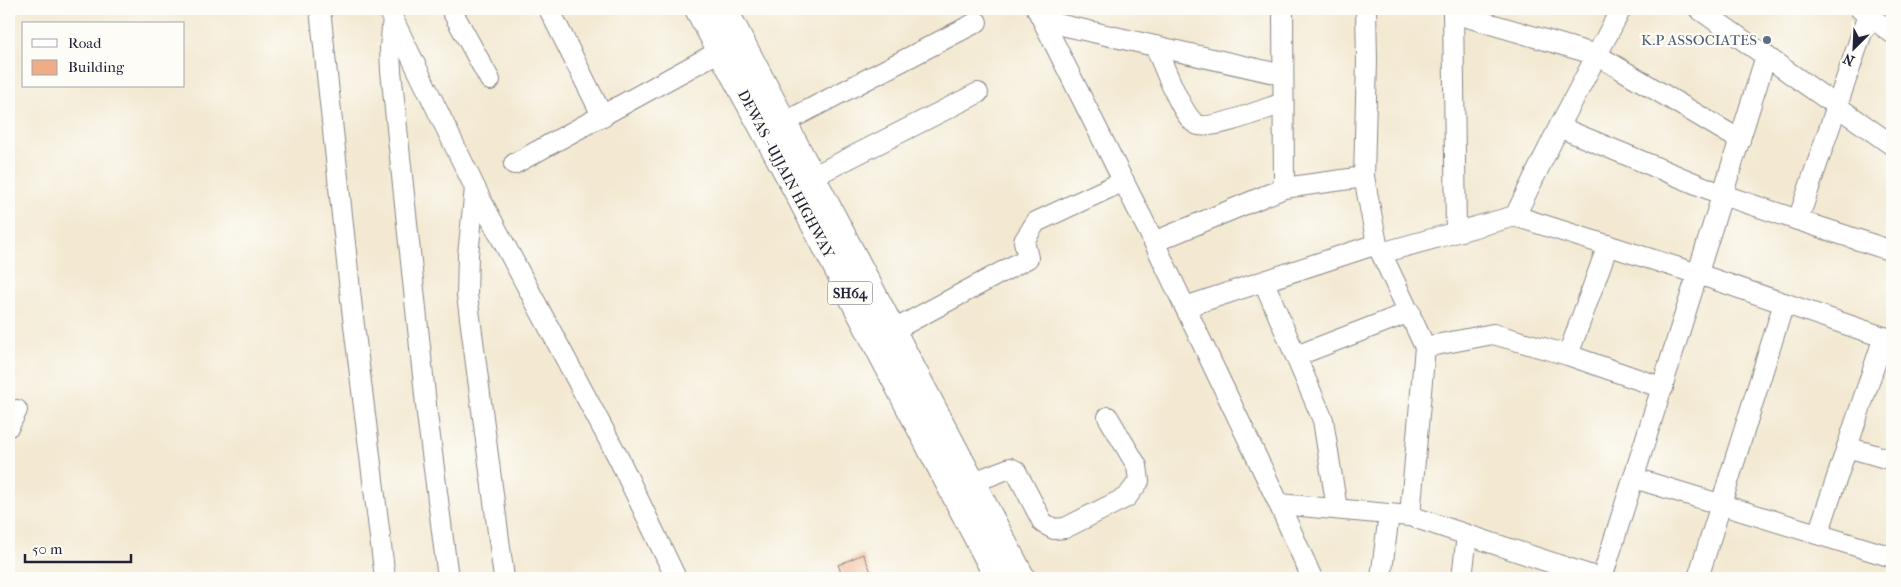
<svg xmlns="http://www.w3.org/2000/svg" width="1901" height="587" font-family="'IM FELL French Canon',serif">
<rect width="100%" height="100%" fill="#fdfcf7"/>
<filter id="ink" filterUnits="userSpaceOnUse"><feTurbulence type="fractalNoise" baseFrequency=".02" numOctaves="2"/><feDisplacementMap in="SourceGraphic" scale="10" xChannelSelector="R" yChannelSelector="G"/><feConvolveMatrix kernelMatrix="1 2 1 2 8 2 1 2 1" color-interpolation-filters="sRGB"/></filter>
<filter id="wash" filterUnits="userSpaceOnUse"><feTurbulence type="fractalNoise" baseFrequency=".0096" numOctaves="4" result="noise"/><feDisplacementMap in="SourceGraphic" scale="20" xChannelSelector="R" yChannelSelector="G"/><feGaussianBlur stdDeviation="1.12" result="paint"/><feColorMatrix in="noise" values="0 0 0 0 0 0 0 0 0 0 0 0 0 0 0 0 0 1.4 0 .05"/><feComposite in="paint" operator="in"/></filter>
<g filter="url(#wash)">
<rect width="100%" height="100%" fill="#f3e9d2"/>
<g id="blocks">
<!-- building -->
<polygon fill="#efac87" points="863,554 874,578 844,578 838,565"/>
</g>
</g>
<g filter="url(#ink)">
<use href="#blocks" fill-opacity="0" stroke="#8a8686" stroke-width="1"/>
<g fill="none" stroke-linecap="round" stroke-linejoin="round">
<defs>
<g id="minor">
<polyline points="320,9 352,309 385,578"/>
<polyline points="388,9 482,202 618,457 676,578"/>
<polyline points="451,9 490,80"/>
<polyline points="549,9 603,117"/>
<polyline points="1037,9 1154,242 1279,504 1410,516 1598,578"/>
<polyline points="1283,9 1284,188"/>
<polyline points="1366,9 1367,60 1364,177 1377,244 1425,347 1410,516"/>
<polyline points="1453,9 1456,231"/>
<polyline points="1621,9 1559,127 1723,195 1798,220"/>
<polyline points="1699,9 1892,145"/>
<polyline points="1860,9 1892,33"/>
<polyline points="1870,9 1798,220 1892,251"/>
<polyline points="1453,13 1597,55 1740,140"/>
<polyline points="393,18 390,48 391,71 427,414 448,578"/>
<polyline points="1044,21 1283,75"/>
<path d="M1155,46C1163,63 1181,115 1196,124C1209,132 1267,108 1283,103"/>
<polyline points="783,123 977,22"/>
<polyline points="514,164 720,51"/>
<polyline points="812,177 978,93"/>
<polyline points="475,188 468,255 467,295 504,578"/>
<polyline points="1515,216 1698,274 1892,340"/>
<polyline points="1154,242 1284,188 1364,177"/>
<polyline points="1381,253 1515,216 1559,127"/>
<polyline points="1264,282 1323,420 1337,509"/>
<polyline points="1185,307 1377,244"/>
<polyline points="892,331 1028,258 1024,241 1036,222 1124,181"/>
<polyline points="1425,347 1493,334 1568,355 1663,388"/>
<polyline points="1568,355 1608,245"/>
<polyline points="1296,356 1410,312"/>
<polyline points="9,426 17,410"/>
<polyline points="1847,447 1892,460"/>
<polyline points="1634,478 1892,557"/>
<polyline points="971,483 1010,468 1016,471 1043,523 1054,529 1065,528 1127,497 1139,481 1137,466 1108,417"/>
<polyline points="1279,504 1312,578"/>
<polyline points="1818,534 1884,337"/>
<polyline points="1381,578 1389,514"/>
<polyline points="1462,578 1467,535"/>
<polyline points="1602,578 1766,56"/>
<polyline points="1698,578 1784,303"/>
</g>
<g id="major">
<polyline points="698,9 790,178 998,578"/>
<polyline points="724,9 1022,578"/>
</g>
</defs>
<!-- minor casing -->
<use href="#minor" stroke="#8a8686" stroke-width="22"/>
<!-- major casing -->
<use href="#major" stroke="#8a8686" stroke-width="28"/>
<!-- minor -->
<use href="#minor" stroke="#fff" stroke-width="20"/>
<!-- major -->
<use href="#major" stroke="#fff" stroke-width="26"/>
</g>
</g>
<!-- markers -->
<circle fill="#5c6f8a" stroke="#fdfcf7" stroke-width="2" cx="1767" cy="40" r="5"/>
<g text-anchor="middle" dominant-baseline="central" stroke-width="4.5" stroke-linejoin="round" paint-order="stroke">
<!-- shield labels -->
<rect fill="#fdfcf7" stroke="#646373" stroke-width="1" x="827.5" y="281.5" width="45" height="23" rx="4"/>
<g font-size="14" font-weight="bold" fill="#22223b">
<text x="850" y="293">SH64</text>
</g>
<!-- service labels -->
<g font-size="15" fill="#4e5e75" stroke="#fdfcf7" text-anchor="end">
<text x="1757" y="40">K.P ASSOCIATES</text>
</g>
<!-- street labels -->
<g font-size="15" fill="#22223b" stroke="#fdfcf7">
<text transform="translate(786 174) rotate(62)">DEWAS - UJJAIN HIGHWAY</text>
</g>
</g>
<!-- margin -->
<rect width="1901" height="587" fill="none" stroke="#fdfcf7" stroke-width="30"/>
<!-- legend -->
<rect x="22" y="22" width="162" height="65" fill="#fdfcf7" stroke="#a5a5ac"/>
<rect x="32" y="39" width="25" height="8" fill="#ffffff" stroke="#a5a5ac"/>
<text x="68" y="48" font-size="15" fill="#22223b">Road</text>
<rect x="32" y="60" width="25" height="15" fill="#efac87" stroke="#a5a5ac"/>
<text x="68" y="72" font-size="15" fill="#22223b">Building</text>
<!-- north arrow -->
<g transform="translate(1854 48) rotate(204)" stroke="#fdfcf7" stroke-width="4" paint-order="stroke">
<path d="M0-4L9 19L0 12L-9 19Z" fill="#22223b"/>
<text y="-8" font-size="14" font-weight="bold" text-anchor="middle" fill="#22223b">N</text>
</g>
<!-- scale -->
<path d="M25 554v8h106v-8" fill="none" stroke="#22223b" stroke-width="2.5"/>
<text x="32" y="554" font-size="15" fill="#22223b" stroke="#fdfcf7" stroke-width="4" paint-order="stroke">50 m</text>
</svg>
